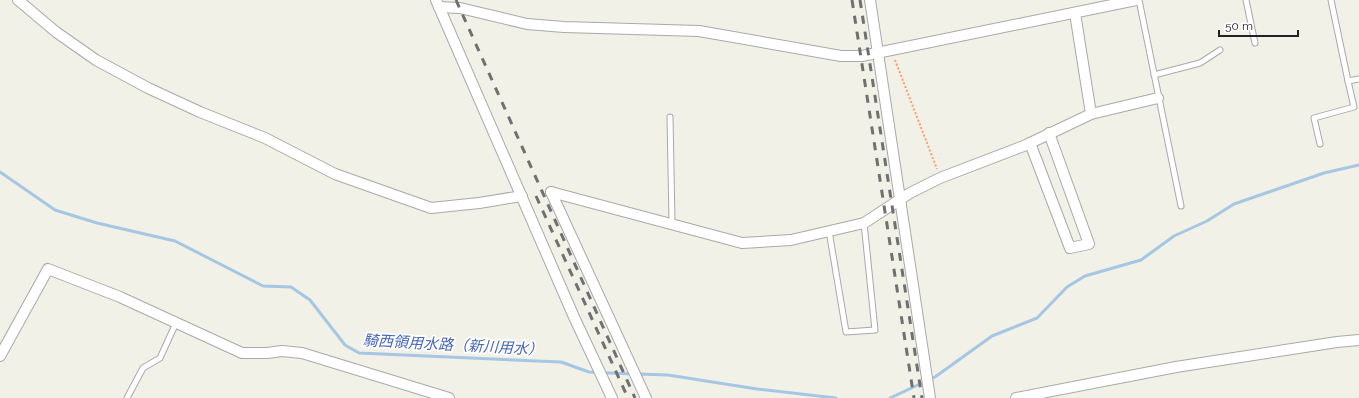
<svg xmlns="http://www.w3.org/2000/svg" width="1359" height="398" font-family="Raleway,'Noto Sans JP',sans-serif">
<rect width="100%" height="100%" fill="#f2f1e8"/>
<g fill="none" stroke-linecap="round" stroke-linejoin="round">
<!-- stream -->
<g stroke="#a5c7e3" stroke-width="3">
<polyline points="0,172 55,210 97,223 175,241 263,286 291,287 310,300 345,345 359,353 561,362 589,372 632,374"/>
<polyline points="638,374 668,375 757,389 836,398"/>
<polyline points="890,398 935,377 992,336 1037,318 1067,287 1085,276 1141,260 1174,236 1207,221 1234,204 1324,173 1359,165"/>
</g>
<defs>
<g id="lane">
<polyline points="1139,0 1181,206"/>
<polyline points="1246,0 1255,43"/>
<polyline points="1331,0 1348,81"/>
<polyline points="1154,75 1200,63 1220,50"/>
<polyline points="670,117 672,223"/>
<polyline points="1320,144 1314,118 1354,107 1348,81 1359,79"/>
<polyline points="829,231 846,332 875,330 864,223"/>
<polyline points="127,398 143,368 160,358 176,323"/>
</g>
<g id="street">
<polyline points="18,0 56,32 96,60 148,88 200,112 265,138 335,174 431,208 479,203 522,196"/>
<polyline points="436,0 574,317 612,398"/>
<polyline points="870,0 930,398"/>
<polyline points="439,7 460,8 527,24 564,27 699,31 841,56 862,56 1136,0"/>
<polyline points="1091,114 1158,98"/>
<polyline points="1030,143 1070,248 1089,244 1049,133"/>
<polyline points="551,192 742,243 791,240 864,223 910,193 940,178 1026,145 1091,114 1075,13"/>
<polyline points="551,192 646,398"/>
<polyline points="0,356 48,269 120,297 242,353 267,353 282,351 302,353 449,398"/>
<polyline points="1016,398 1176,367 1337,342 1359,340"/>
</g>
</defs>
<!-- lane casing -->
<use href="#lane" stroke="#a9a9a9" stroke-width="7"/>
<!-- street casing -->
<use href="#street" stroke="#a9a9a9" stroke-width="12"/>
<!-- path -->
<polyline stroke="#ff9c6c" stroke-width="2" stroke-dasharray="2 2" stroke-linecap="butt" points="895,60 937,169"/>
<!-- lane -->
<use href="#lane" stroke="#fff" stroke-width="5"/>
<!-- street -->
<use href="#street" stroke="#fff" stroke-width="10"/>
<!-- rail -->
<g stroke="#707070" stroke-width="3" stroke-dasharray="8 8" stroke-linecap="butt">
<polyline points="456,0 635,398"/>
<polyline points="852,0 914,398"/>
<polyline points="860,0 922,398"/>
<polyline points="536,196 628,398"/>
</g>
</g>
<g text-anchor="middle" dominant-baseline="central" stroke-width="3.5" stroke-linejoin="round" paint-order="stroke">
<!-- water labels -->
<g font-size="15" font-style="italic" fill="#4565ba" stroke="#fff">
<text transform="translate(453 345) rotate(3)">騎西領用水路（新川用水）</text>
</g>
</g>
<!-- scale -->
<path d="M1219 30v6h79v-6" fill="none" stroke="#222222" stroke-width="2"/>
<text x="1225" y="30" font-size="12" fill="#222222" stroke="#ffffff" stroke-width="3" paint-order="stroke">50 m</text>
</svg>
